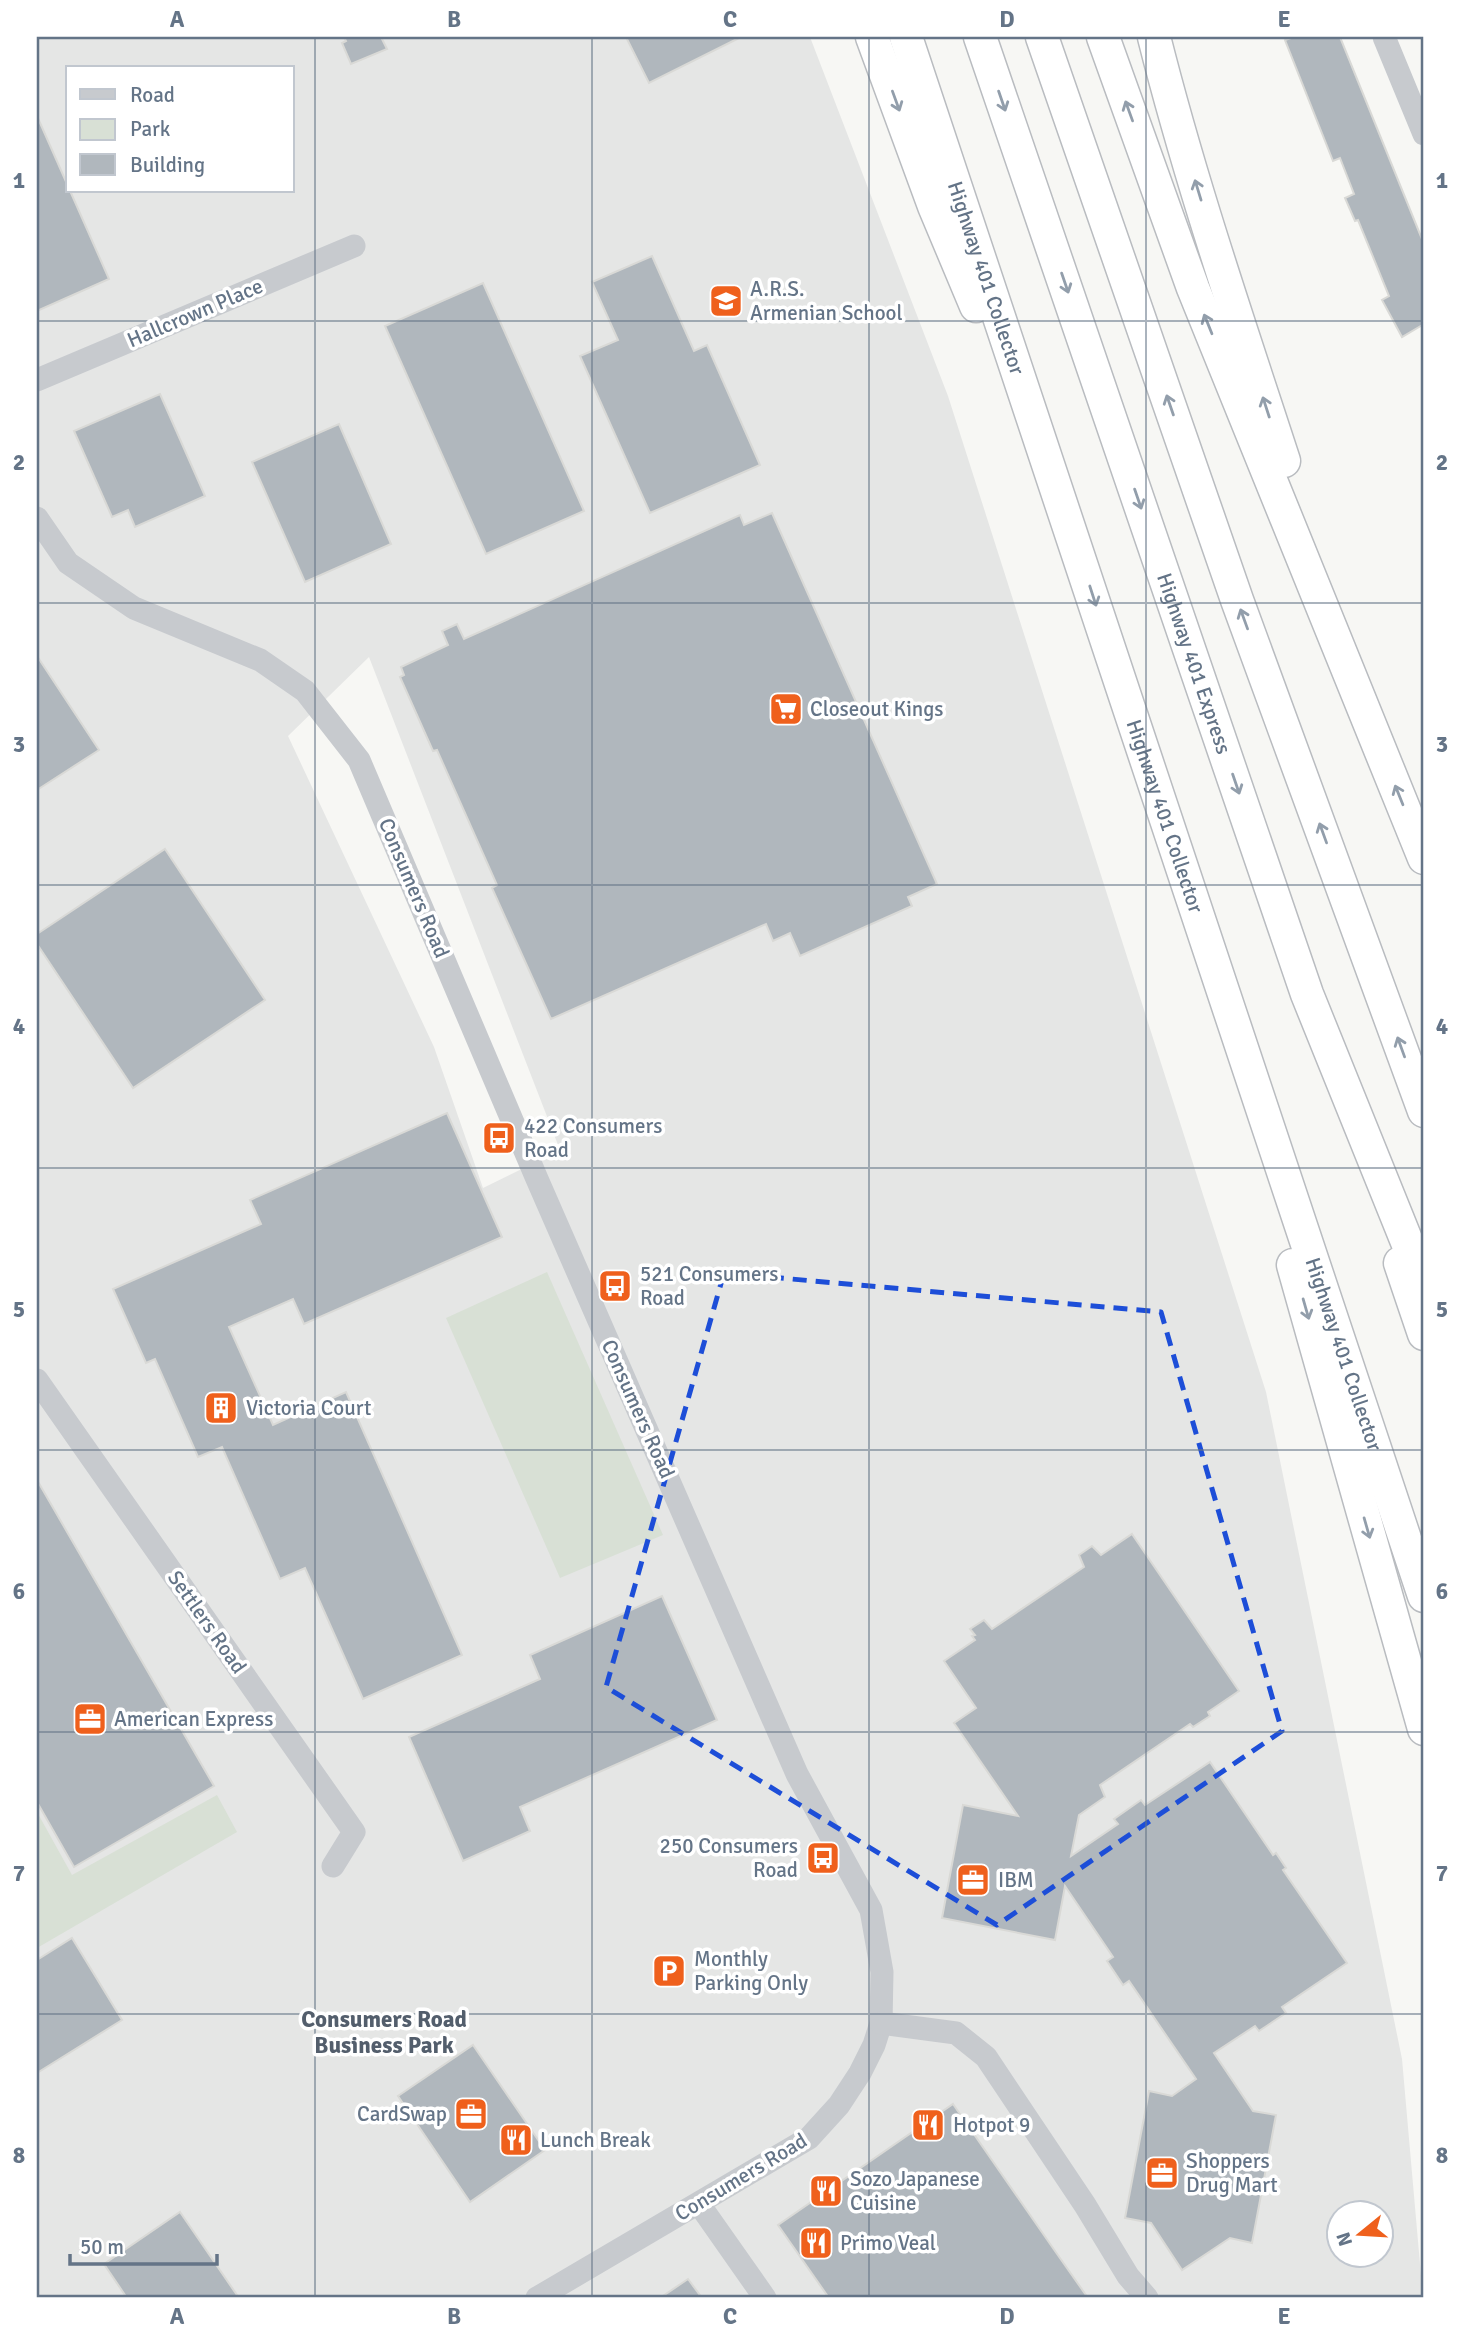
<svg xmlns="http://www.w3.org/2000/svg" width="1461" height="2335" font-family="Signika,sans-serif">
<rect width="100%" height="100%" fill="#f7f7f4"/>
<!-- built -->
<path fill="#e5e6e5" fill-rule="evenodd" d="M37,37H810L948,396L1266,1392L1402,2059L1423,2298H37ZM68,68H292V191H68ZM369,657L560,1150L483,1188L434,1047L288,736ZM1338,2212H1380V2254H1338Z"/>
<!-- green -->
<g fill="#d8e0d5">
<polygon points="547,1272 663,1535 560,1578 446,1318"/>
<polygon points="217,1795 237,1832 37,1948 37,1812 72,1875"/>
</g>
<!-- building -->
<g fill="#b0b7bd" stroke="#d9d9d6" stroke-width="2">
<polygon points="344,37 381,37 387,49 351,64 342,43 346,41"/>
<polygon points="626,37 741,37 649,83"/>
<polygon points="1294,37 1340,37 1424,244 1424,324 1402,337 1382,300 1389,296 1358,220 1355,221 1345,198 1354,194 1340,158 1333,161 1285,40"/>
<polygon points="37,116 109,279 37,311"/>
<polygon points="652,256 694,351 707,345 760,465 650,513 580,356 618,340 592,282"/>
<polygon points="483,283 584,511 486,554 385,326"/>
<polygon points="160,394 205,496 135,527 128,510 112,517 74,431"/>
<polygon points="339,424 391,544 305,582 252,462"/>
<polygon points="772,513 937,884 908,897 912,906 800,956 790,933 773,941 766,924 551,1019 492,888 497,885 437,750 433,751 400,677 404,675 401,667 448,645 442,631 457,624 464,639 740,515 744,525"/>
<polygon points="37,656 99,750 37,790"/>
<polygon points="165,849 265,1000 133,1088 37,944 37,934"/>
<polygon points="447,1113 502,1237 304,1324 293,1299 229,1327 273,1425 346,1392 462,1655 363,1699 305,1568 280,1579 222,1447 198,1457 155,1359 146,1363 113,1289 261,1224 250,1200"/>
<polygon points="37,1480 214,1786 74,1867 37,1802"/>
<polygon points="1132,1534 1239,1691 1208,1712 1210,1716 1193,1727 1190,1724 1100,1785 1105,1797 1079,1815 1071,1856 1118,1824 1114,1819 1141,1800 1145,1805 1210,1762 1273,1855 1276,1853 1286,1868 1283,1870 1347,1963 1282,2007 1286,2013 1259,2031 1255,2026 1214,2053 1253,2111 1276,2115 1252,2243 1230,2238 1182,2270 1151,2223 1125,2218 1149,2091 1172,2096 1196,2079 1129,1981 1123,1985 1107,1961 1113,1957 1065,1886 1055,1940 942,1918 963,1805 1018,1816 954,1723 976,1708 944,1661 975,1640 972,1636 975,1635 970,1629 984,1620 992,1629 1084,1567 1079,1555 1092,1546 1101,1555"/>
<polygon points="662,1596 717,1720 520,1807 530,1831 463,1861 409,1737 540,1679 530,1655"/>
<polygon points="72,1938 122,2020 37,2073 37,1960"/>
<polygon points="473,2045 545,2150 470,2202 398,2096"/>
<polygon points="953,2104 1055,2251 1088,2298 829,2298 778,2225"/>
<polygon points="180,2212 239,2298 127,2298 104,2264"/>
<polygon points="688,2279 702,2298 660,2298"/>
</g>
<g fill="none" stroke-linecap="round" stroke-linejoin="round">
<defs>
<g id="highway">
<polyline points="872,37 934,206 976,306"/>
<path id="s1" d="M906,37L1424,1596"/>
<path id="s2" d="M980,37L1307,994L1424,1284"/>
<polyline points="1042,37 1237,600 1424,1111"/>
<polyline points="1103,37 1193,288 1424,858"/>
<path d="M1154,37C1190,180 1238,320 1284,461"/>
<polyline points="1400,1263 1424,1334"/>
<polyline points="1293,1265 1424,1729"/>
</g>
</defs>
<!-- highway casing -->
<use href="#highway" stroke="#b9bcc0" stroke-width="35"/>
<!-- minor -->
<g stroke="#c7cace" stroke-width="23">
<polyline points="1384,37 1424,134"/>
<polyline points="37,380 354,246"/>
<polyline points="37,518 68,563 134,608 260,660 305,691 359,760 537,1179 797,1774 871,1910 882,1972 881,2023 874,2045 860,2073 839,2105 809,2138 537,2298"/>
<polyline points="37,1380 354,1832 333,1866"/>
<polyline points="881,2023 956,2033 986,2057 1085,2205 1128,2276 1147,2298"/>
<polyline points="699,2204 765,2298"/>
</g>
<!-- highway -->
<use href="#highway" stroke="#fff" stroke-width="32"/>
</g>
<!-- one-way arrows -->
<defs><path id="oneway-shaft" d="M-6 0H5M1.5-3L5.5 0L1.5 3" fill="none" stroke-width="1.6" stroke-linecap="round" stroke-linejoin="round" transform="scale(1.75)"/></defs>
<g stroke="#929eab">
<use href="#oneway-shaft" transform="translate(896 101) rotate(70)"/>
<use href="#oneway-shaft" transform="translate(1002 101) rotate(71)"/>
<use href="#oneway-shaft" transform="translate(1129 111) rotate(-110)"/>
<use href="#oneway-shaft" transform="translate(1198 190) rotate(-107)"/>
<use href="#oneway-shaft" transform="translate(1065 283) rotate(71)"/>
<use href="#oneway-shaft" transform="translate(1208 324) rotate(-112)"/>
<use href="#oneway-shaft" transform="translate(1170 405) rotate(-109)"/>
<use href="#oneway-shaft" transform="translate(1266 407) rotate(-108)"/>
<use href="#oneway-shaft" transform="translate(1138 499) rotate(71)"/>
<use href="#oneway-shaft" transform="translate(1093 596) rotate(72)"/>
<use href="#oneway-shaft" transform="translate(1244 619) rotate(-110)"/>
<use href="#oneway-shaft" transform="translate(1236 784) rotate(71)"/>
<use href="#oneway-shaft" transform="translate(1399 795) rotate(-112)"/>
<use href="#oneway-shaft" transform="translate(1323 833) rotate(-110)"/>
<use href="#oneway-shaft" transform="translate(1401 1047) rotate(-110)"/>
<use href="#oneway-shaft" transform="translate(1306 1309) rotate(74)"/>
<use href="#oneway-shaft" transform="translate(1367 1528) rotate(74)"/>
</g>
<!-- marked area -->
<path fill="none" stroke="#1d4ed8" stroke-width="5" stroke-dasharray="14 9" stroke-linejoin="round" d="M724,1273L1161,1312L1282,1731L997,1925L606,1687Z"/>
<!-- grid -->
<path fill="none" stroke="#647487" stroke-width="2" stroke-opacity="0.55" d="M315,37V2298M592,37V2298M869,37V2298M1146,37V2298M37,321H1424M37,603H1424M37,885H1424M37,1168H1424M37,1450H1424M37,1732H1424M37,2014H1424"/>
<!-- icons -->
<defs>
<symbol id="school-square" viewBox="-11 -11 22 22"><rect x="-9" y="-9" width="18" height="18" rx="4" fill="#ef601c" stroke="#fff"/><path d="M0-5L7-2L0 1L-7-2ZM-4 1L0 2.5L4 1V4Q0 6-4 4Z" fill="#fff"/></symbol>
<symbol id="supermarket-square" viewBox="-11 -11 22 22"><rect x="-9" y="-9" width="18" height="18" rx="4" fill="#ef601c" stroke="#fff"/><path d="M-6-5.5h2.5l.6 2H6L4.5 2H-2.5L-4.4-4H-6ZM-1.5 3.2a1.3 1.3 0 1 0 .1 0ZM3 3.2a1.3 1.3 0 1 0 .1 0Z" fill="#fff"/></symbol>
<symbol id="bus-square" viewBox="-11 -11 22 22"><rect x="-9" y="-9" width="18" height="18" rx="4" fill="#ef601c" stroke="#fff"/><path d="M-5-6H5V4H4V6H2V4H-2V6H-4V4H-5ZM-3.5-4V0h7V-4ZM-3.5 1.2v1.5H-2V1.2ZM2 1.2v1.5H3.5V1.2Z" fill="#fff"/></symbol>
<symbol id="building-square" viewBox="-11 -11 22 22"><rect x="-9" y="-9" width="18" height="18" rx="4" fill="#ef601c" stroke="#fff"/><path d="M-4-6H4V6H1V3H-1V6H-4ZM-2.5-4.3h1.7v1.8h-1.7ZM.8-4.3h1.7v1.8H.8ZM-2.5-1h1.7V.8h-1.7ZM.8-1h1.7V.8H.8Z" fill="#fff"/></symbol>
<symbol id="office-square" viewBox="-11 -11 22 22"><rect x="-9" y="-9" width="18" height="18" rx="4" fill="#ef601c" stroke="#fff"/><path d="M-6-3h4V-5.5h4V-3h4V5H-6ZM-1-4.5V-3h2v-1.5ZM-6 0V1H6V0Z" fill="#fff"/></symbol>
<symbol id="parking-square" viewBox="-11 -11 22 22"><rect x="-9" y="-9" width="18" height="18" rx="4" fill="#ef601c" stroke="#fff"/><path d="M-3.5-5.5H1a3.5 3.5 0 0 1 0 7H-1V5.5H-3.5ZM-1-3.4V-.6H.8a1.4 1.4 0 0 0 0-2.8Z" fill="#fff"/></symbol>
<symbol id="restaurant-square" viewBox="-11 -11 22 22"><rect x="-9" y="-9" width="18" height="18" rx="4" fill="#ef601c" stroke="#fff"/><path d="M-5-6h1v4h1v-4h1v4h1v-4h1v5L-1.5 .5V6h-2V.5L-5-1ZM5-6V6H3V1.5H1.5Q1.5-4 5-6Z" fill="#fff"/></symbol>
</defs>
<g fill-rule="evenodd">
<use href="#school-square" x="707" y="282" width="38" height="38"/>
<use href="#supermarket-square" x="767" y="690" width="38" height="38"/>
<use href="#bus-square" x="480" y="1119" width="38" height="38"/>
<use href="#bus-square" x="596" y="1267" width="38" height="38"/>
<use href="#building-square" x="202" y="1389" width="38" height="38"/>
<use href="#office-square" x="71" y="1700" width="38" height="38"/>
<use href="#bus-square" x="804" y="1839" width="38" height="38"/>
<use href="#office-square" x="954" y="1861" width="38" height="38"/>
<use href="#parking-square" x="650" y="1952" width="38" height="38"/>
<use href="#office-square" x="452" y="2095" width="38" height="38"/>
<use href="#restaurant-square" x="909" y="2106" width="38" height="38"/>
<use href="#restaurant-square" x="497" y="2121" width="38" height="38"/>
<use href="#office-square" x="1143" y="2154" width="38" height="38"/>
<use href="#restaurant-square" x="807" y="2172" width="38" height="38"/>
<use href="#restaurant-square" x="797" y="2224" width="38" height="38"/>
</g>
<g text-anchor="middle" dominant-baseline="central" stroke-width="7" stroke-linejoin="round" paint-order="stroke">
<!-- street labels -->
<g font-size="21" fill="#647487" stroke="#fff">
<text stroke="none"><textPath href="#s1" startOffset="254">Highway 401 Collector</textPath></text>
<text transform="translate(195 313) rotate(-23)">Hallcrown Place</text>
<text stroke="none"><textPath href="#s2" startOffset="662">Highway 401 Express</textPath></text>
<text stroke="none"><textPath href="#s1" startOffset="821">Highway 401 Collector</textPath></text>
<text transform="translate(414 888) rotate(67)">Consumers Road</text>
<text stroke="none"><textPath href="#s1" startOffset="1388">Highway 401 Collector</textPath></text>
<text transform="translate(638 1409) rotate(66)">Consumers Road</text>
<text transform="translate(207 1622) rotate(55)">Settlers Road</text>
<text transform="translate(741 2177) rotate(-31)">Consumers Road</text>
</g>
<!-- poi labels -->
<g font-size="21" fill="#647487" stroke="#fff" text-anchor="start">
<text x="750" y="289">A.R.S.<tspan x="750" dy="24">Armenian School</tspan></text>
<text x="810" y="709">Closeout Kings</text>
<text x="524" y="1126">422 Consumers<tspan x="524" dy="24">Road</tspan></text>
<text x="640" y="1274">521 Consumers<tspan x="640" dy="24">Road</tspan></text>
<text x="246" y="1408">Victoria Court</text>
<text x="114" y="1719">American Express</text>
<text x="798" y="1846" text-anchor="end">250 Consumers<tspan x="798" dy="24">Road</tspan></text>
<text x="998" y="1880">IBM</text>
<text x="694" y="1959">Monthly<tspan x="694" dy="24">Parking Only</tspan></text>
<text x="447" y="2114" text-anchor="end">CardSwap</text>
<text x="953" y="2125">Hotpot 9</text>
<text x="540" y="2140">Lunch Break</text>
<text x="1186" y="2161">Shoppers<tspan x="1186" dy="24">Drug Mart</tspan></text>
<text x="850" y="2179">Sozo Japanese<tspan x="850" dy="24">Cuisine</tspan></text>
<text x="840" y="2243">Primo Veal</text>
</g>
<!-- neighbourhood labels -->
<g font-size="23" font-weight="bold" fill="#535e6c" stroke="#fff">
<text x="384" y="2019">Consumers Road<tspan x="384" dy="26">Business Park</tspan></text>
</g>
</g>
<!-- border -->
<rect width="1461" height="2335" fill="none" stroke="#ffffff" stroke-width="77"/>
<!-- legend -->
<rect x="66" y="66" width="228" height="126" fill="#ffffff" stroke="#c1c7cf" stroke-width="2"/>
<rect x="80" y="89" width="35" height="10" fill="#c7cace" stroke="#c1c7cf" stroke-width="2"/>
<text x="130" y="102" font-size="21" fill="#647487">Road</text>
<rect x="80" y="119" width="35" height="21" fill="#d8e0d5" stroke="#c1c7cf" stroke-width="2"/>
<text x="130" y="136" font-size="21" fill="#647487">Park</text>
<rect x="80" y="154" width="35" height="21" fill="#b0b7bd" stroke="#c1c7cf" stroke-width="2"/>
<text x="130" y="172" font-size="21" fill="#647487">Building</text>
<!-- north arrow -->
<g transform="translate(1360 2234) rotate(252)"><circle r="33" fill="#ffffff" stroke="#c1c7cf" stroke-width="2"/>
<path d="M0-5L12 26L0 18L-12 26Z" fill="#ef601c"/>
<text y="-10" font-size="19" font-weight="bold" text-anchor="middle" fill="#647487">N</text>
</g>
<!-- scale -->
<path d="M70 2254v10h147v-10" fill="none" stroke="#647487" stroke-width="3.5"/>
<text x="80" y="2254" font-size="21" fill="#647487" stroke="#ffffff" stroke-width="5" paint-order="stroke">50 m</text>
<rect x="38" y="38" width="1384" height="2258" fill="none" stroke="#647487" stroke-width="2.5"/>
<g font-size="23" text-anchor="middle" font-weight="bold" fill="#647487">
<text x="177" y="27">A</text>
<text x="454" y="27">B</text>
<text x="730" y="27">C</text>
<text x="1007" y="27">D</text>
<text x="1284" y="27">E</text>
<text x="19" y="188">1</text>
<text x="1442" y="188">1</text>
<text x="19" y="470">2</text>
<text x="1442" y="470">2</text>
<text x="19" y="752">3</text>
<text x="1442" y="752">3</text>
<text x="19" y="1034">4</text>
<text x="1442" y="1034">4</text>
<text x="19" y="1317">5</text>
<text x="1442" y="1317">5</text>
<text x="19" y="1599">6</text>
<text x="1442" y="1599">6</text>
<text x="19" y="1881">7</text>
<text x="1442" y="1881">7</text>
<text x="19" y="2163">8</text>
<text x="1442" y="2163">8</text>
<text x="177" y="2324">A</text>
<text x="454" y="2324">B</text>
<text x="730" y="2324">C</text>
<text x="1007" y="2324">D</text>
<text x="1284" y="2324">E</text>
</g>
</svg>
